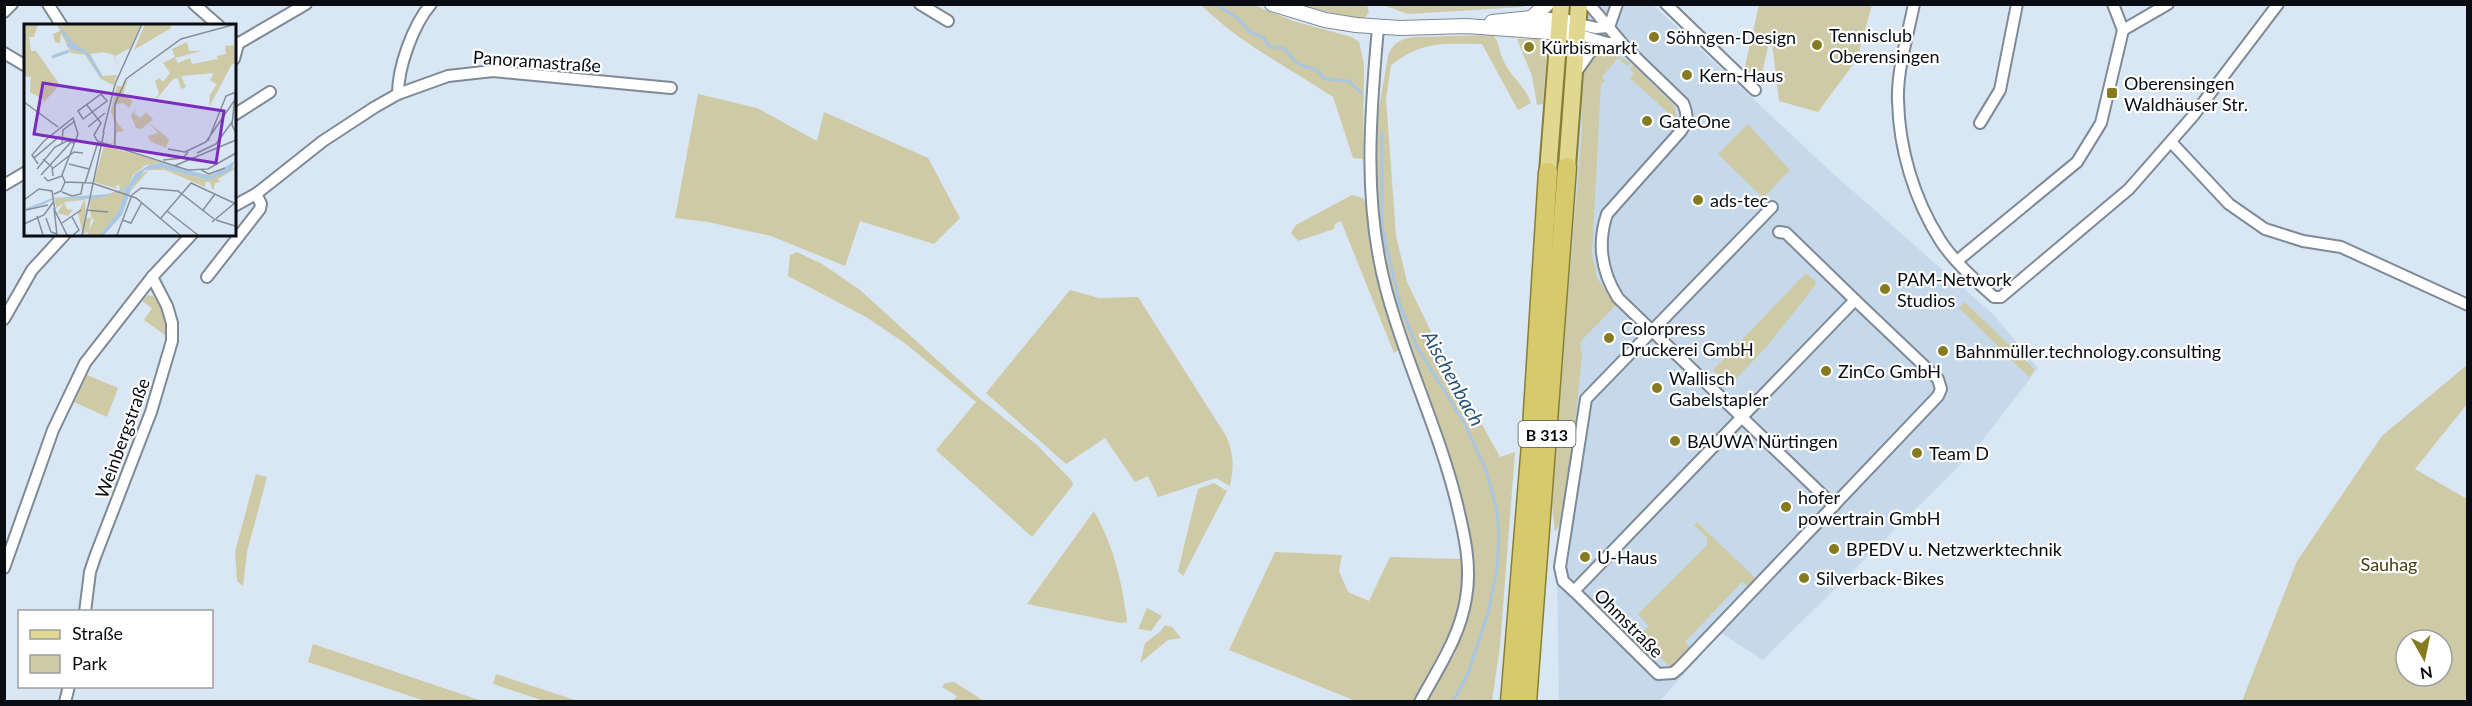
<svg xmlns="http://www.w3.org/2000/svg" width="2472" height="706" font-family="Lato,sans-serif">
<rect width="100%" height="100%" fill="#d9e6f3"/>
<!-- built -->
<polygon fill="#c6d9eb" points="1587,5 1653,5 1830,171 1994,315 2038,368 1976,449 1763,660 1721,633 1660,701 1559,702 1557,576 1580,342 1567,305"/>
<!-- green -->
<g fill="#cecaa5" fill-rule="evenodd">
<path d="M1201,5H1254L1293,21L1352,37L1359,42L1364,64L1363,159L1353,158L1333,97C1287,67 1240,43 1201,5Z"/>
<polygon points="1293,5 1367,5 1369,12 1364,19"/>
<polygon points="1383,5 1527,5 1522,7 1408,14"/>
<polygon points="1759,5 1872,5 1857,59 1818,112 1779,101 1771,34 1761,78 1755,85 1743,75"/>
<path d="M1493,35C1500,43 1499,53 1504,62C1512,78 1526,87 1531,103L1518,110L1482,44C1443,44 1424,40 1391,65L1386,99L1396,236L1407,282L1433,336L1500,457L1515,452L1500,646L1492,701H1427L1455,654L1470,609L1474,577L1471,541L1450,460L1390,282L1382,241L1375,160L1377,119L1388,56C1392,44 1400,39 1413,37Z"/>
<polygon points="1517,39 1542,39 1546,61 1543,104 1537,105 1532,76"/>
<path d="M1601,51L1620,57L1631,63L1627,66L1618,58L1602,77L1605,81L1601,84L1592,254L1597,278L1616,305L1580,342L1582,355L1566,513L1555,532L1551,497L1582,131C1583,107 1575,63 1601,51Z"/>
<polygon points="1633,65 1674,105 1677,121 1630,78 1634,73 1630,69"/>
<polygon points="698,94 757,108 817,141 824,112 928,158 960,218 934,244 860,221 845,266 771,236 708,222 675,218"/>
<polygon points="1748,124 1790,170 1763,198 1718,154"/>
<polygon points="1352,195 1363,198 1366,205 1373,264 1381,296 1401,348 1394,353 1341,221 1335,224 1334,229 1298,241 1291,233 1296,225"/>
<polygon points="797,252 822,264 860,290 979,398 1037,445 1072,481 1073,485 1032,537 936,450 976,402 906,344 866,317 788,276 790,255"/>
<polygon points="1806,273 1816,282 1814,287 1768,345 1730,385 1713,370"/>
<path d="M1070,290L1099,298L1138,297L1226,436C1234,454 1234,466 1230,486L1216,478L1158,497L1148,476L1135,482L1105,438L1066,464L986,393Z"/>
<path d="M148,295L153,296C163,308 166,320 165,335L144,320L152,308L142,301Z"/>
<polygon points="1965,302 2035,370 2029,377 1959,308"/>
<path d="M2467,365V404L2415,469L2467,499V701H2242L2297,561L2382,436ZM2406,640H2442V676H2406Z"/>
<polygon points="87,375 118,388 107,417 74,402"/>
<polygon points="256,474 267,477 247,552 243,586 237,581 235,552"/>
<polygon points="1214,483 1227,491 1183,576 1178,571 1198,489"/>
<path d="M1094,511C1114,547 1122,582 1127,622L1120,623L1027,604Z"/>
<polygon points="1697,522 1756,579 1749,587 1742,582 1685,642 1691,648 1671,668 1639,636 1649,626 1638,614 1707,545 1707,538 1694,525"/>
<polygon points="1275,552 1342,555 1339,571 1348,592 1369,601 1390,557 1461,559 1462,596 1456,621 1413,701 1356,701 1229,650"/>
<polygon points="1147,608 1162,616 1151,631 1138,629"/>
<polygon points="1165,625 1172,627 1181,638 1168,640 1140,663 1145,643 1160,632"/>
<polygon points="313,644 479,700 425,701 308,662"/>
<polygon points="496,674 578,701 544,701 493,684"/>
<polygon points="954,682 981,699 980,701 953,701 957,696 942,687 945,683"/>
</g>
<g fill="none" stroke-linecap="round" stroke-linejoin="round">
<!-- stream -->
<g stroke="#a9c6e3" stroke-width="3">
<path d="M1216,4L1239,19L1250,32L1264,38L1269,47C1296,46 1284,57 1301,65C1316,71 1312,64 1325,79L1349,81L1361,93"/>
<polyline points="1382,132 1382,226 1400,305 1417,347 1465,424 1485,468 1497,510 1499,536 1497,569 1488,613 1469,671 1453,702"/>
</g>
<defs>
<g id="minor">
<polyline points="48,4 62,26"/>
<polyline points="194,4 219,26"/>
<polyline points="920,4 948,21"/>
<path d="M1589,4L1626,48L1683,103C1688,115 1688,120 1681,131L1607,214C1597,244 1601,271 1618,298L1834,506"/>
<polyline points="1666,4 1755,90"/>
<path d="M1914,4C1908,35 1897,69 1898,100C1899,149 1914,199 1940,240C1954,262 1975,280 1994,297H2001L2129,189L2193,116L2278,4"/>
<polyline points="4,12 12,4"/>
<polyline points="1578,24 1596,28 1609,27"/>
<polyline points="1609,27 1617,4"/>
<path d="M1378,28C1370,115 1363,203 1386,289C1405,361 1438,428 1456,500C1464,533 1472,565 1466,598C1460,637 1438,668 1420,702"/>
<polyline points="2123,30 2168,4"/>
<polyline points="1577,34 1611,44"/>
<polyline points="234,46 306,4"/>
<polyline points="4,53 26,66"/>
<polyline points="234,59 238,44 234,41"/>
<polyline points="1577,71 1591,51 1610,43"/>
<path d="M398,94C398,67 413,25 431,4"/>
<polyline points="234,115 270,92"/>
<polyline points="1980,123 2000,90 2017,4"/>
<polyline points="2171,142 2229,204 2265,229 2303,241 2341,247 2468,305"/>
<polyline points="4,185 26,172"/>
<polyline points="234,206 256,194 323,141 375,107 398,94 448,76 493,71 671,88"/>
<polyline points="1779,232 1786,233 1855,300"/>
<polyline points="1957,261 2077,162 2101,123 2123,30 2113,4"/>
<polyline points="207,277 260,209 261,204 256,194"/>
<polygon points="1855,300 1938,379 1941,389 1938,396 1679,668 1673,673 1658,674 1574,591"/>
<polyline points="4,319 32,270 65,234"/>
<polyline points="4,568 53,430 85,363 152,277 192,234"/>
<polyline points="1574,591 1563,581 1560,567 1586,399 1772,207"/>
<polyline points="85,612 90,572 95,557 151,412 172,341 172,323 167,306 152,277"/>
<polyline points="65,702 69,686"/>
</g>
<g id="tertiary">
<polyline points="1272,4 1325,20 1356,25 1400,28 1466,26 1577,34"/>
<polyline points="1531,18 1547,4"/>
<polyline points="1492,22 1531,18 1568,22"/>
</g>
<g id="primary">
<polyline points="1567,167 1579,4"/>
<polyline points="1548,172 1561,4"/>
</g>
<g id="trunk">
<polyline points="1510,702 1531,444 1548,172"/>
<polyline points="1527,702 1567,167"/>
</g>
</defs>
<!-- minor casing -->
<use href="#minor" stroke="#7e8a96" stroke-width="14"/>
<!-- tertiary casing -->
<use href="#tertiary" stroke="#7e8a96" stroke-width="16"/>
<!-- primary casing -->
<use href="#primary" stroke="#877f35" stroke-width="20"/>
<!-- trunk casing -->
<use href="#trunk" stroke="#877f35" stroke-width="21"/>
<!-- minor -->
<use href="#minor" stroke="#fff" stroke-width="10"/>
<!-- tertiary -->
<use href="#tertiary" stroke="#fff" stroke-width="14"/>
<!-- primary -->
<use href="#primary" stroke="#e0d791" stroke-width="16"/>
<!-- trunk -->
<use href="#trunk" stroke="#d6ca6c" stroke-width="18"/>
</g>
<!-- markers -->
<g fill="#867b20" stroke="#fff" stroke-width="2">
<circle cx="1654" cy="37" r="6"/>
<circle cx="1817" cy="45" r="6"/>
<circle cx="1529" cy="47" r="6"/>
<circle cx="1687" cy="75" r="6"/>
<rect x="2106" y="87" width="12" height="12" rx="3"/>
<circle cx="1647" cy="121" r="6"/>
<circle cx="1698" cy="200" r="6"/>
<circle cx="1885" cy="289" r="6"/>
<circle cx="1609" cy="338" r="6"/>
<circle cx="1943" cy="351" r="6"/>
<circle cx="1826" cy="371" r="6"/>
<circle cx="1657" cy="388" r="6"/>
<circle cx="1675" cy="441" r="6"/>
<circle cx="1917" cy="453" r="6"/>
<circle cx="1786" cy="507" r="6"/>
<circle cx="1834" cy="549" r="6"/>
<circle cx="1585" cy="557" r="6"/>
<circle cx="1804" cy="578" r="6"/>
</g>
<g text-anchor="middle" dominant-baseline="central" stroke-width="4.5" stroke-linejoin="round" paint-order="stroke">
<!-- shield labels -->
<rect fill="#fff" stroke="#535659" stroke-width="1.5" x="1518.5" y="421" width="57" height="26" rx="4.5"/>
<g font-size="16" font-weight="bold" fill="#090d12">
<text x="1547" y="434">B 313</text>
</g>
<!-- poi labels -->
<g font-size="18" fill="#090d12" stroke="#fff" text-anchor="start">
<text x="1829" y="35">Tennisclub<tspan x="1829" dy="21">Oberensingen</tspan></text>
<text x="1666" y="37">Söhngen-Design</text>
<text x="1541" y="47">Kürbismarkt</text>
<text x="1699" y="75">Kern-Haus</text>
<text x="2124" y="83">Oberensingen<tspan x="2124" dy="21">Waldhäuser Str.</tspan></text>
<text x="1659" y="121">GateOne</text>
<text x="1710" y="200">ads-tec</text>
<text x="1897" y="279">PAM-Network<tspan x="1897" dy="21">Studios</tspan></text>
<text x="1621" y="328">Colorpress<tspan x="1621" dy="21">Druckerei GmbH</tspan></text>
<text x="1955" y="351">Bahnmüller.technology.consulting</text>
<text x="1838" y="371">ZinCo GmbH</text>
<text x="1669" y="378">Wallisch<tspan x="1669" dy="21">Gabelstapler</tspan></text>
<text x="1687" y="441">BAUWA Nürtingen</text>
<text x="1929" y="453">Team D</text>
<text x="1798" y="497">hofer<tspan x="1798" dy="21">powertrain GmbH</tspan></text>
<text x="1846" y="549">BPEDV u. Netzwerktechnik</text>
<text x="1597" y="557">U-Haus</text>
<text x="1816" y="578">Silverback-Bikes</text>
</g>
<!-- street labels -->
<g font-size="18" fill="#090d12" stroke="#fff">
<text transform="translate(537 61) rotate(4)">Panoramastraße</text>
<text transform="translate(122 438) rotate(-70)">Weinbergstraße</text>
<text transform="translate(1629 623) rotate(45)">Ohmstraße</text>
</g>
<!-- park labels -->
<g font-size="18" fill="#464011" stroke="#fff">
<text x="2389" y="564">Sauhag</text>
</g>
<!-- water labels -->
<g font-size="20" font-style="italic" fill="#28547c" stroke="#fff">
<text transform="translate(1454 378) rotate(61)">Aischenbach</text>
</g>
</g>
<!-- overview -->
<g transform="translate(24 24)">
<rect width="212" height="212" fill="#d9e6f3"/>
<path d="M0,0H14L10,13H5L7,27H12L36,61L14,84L20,76L6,68L7,53L0,52ZM33,0H117L106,24L91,32L94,44L90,31L79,28L66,30L78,52L93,51L89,61L77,55L61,31L47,29L37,9L36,19L31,18L29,10L36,7ZM121,0H146L147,4L110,26ZM163,18L165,27H177L151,34L154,39L166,34L168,40L194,35L193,32L202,30L201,22L210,21L211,40H208L185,83L186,71L193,60L186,56L190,49L157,52L162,63L157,65L154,54L149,55L130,78L135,69L131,57L135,54L139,58L146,49L139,39L151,33L148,25ZM112,50L103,57L99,71L109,77L105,84L99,79L91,81L92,97L100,107L93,108L90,120L83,119L82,113L84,119H89L92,102L87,88L93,61L98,63L101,58ZM112,83L110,89L116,94L122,88L129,95L125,99L145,115L142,124L126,117L124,112L134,109L125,99L117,105L112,104L107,92ZM80,121L176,150H189L211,137L187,152H176L157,147L138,139L122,141L109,151L104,162L96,166L95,161L91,162L94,165L70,158ZM211,143V145L194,155L196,158L191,159L189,167L186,158H181V163L141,146H125L105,169L116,151L128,144H139L184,156ZM103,165L95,187L76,211H63L70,196L67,194L65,207L59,210L54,189L60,176L40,178L43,185L49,186L44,192L33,189L40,179L32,184L31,174L61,175L62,194H67L65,175Z" fill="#cecaa5"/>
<path d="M211,137L207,147L184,156L139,144L121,146L108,163L98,191L80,211H76L95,187L102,165L79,173L62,175L32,174L20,180L5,185H0L29,174L86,170L104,162L111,150L125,141L138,139L187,152Z" fill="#a9c6e3"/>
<path fill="none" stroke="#a9c6e3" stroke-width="3" d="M37,6L48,20L64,30L77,52M43,21L60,28M28,33L45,27"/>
<path fill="none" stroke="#868f99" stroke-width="1.5" d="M212,62L208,101L212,109M77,70L83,77L59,95L54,87ZM0,78L34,103M63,81L77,99L70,111L74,118M64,103L81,89M79,109L91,60L118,0M73,117L164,146L184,145L212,129M184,117L202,72L212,68M38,119L39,106L51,97M91,121V80L102,55L157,15L212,0M144,125L161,128L182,118L210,77M173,129L192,120L208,98M10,134L8,131L20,117L49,94L54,110L38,151L41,158M19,135L28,143L29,152M139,136L159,134L164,128M14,140L10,134L36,112M45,140L65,145M150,142L212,116M13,145L31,123L43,117L50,119M28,145L50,128L59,129M177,146L185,150L201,144M17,151L47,118M20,153L24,157L38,152M61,159L74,118M68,159L112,174L156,211M38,168L48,172L57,170L59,159M30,170L37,167L41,158L68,159M0,176L15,165L28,167L31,187L43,211M30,184L33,211M2,186L24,181M62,186L84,188M179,186L191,170M143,187L174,211M13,192L19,211M48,193L55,206L49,211M22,194L27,208L33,210M137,194L167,159L210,179M98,196L107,199L118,178M192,196L211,202M188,198L212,178M38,199L57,186M0,200L20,191L30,177M58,211L80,108M93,211L108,171L117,164L154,167L190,195"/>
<path fill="#7b2cbf" fill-opacity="0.15" stroke="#7b2cbf" stroke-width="3" d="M19,59L200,87L192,139L10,110Z"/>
<rect width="212" height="212" fill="none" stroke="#090d12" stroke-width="3"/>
</g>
<!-- border -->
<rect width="2472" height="706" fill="none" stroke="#090d12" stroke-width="12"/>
<!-- legend -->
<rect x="18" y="610" width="195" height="78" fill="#ffffff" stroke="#9d9ea0" stroke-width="1.5"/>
<rect x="30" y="630" width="30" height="9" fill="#e0d791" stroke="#9d9ea0" stroke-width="1.5"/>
<text x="72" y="640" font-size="18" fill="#090d12">Straße</text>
<rect x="30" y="655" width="30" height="18" fill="#cecaa5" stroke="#9d9ea0" stroke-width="1.5"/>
<text x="72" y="670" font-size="18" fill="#090d12">Park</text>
<!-- north arrow -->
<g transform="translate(2424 658) rotate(171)"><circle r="28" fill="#ffffff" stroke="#9d9ea0" stroke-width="1.5"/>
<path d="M0-4.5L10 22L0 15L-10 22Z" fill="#867b20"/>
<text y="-9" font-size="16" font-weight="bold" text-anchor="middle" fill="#090d12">N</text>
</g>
</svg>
